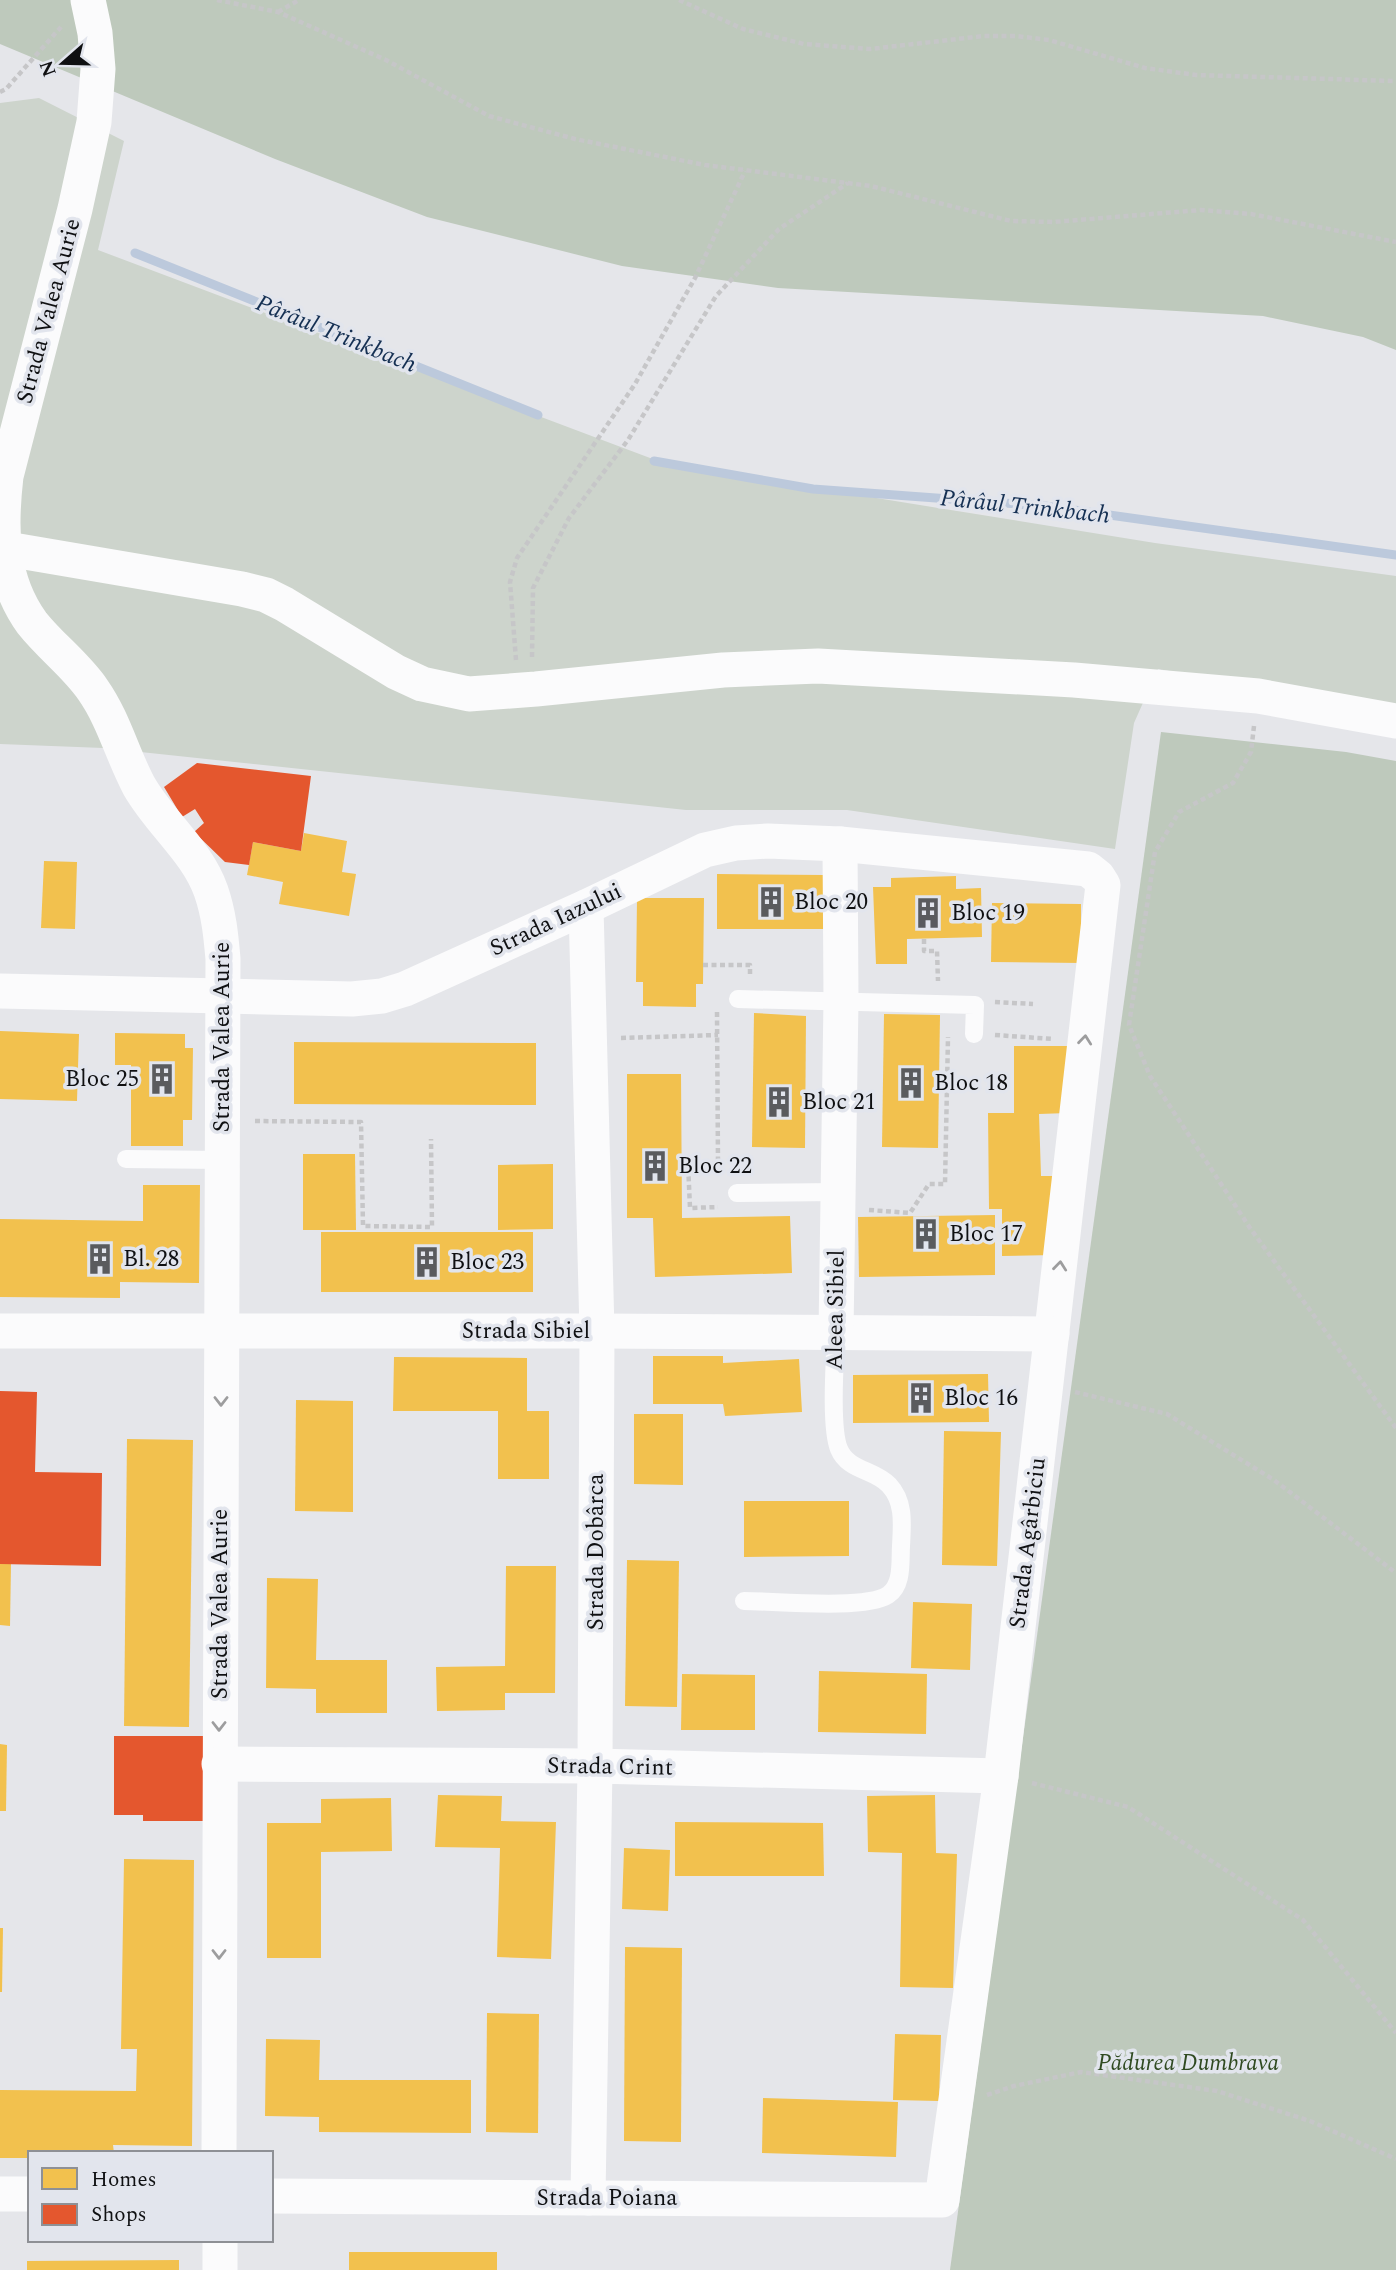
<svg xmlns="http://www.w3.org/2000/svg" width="1396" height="2270" font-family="Spectral,serif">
<rect width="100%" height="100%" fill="#e5e6ea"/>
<!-- green -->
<polygon fill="#cdd4cc" points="39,98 124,141 98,250 666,464 1155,543 1396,576 1396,711 1158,669 1134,723 1115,849 847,810 686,810 103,748 0,744 0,103"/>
<!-- forest -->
<g fill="#bec9bc">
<polygon points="0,0 1396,0 1396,350 1363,337 1263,316 778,288 622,266 427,217 275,159 0,44"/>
<polygon points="1161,732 1346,752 1396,761 1396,2270 950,2270"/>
</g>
<!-- homes -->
<g fill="#f2c14e">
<polygon points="304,833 347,841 342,872 356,874 349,916 279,904 283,882 247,875 253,842 301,851"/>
<polygon points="44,861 77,862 75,929 41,928"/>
<polygon points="717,874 824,875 824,929 717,929"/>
<polygon points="956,876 956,889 981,888 982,937 907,939 907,964 876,964 873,887 891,887 891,878"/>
<polygon points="637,898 704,898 703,984 696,984 696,1007 643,1006 643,982 636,982"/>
<polygon points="992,903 1081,904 1081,963 991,962"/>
<polygon points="754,1013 806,1016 805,1148 752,1147"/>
<polygon points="884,1014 940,1015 938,1148 882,1147"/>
<polygon points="0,1031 79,1034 77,1101 0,1099"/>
<polygon points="115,1033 185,1034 185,1048 193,1048 192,1120 183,1120 183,1146 131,1146 131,1065 115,1065"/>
<polygon points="294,1042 536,1043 536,1105 294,1104"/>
<polygon points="1014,1046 1067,1046 1068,1113 1039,1114 1041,1176 1053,1176 1054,1255 1002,1256 1002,1209 989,1209 988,1113 1014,1113"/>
<polygon points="627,1074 681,1074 682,1218 790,1216 792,1273 655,1277 653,1218 627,1218"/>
<polygon points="303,1154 355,1154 356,1230 303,1230"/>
<polygon points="553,1164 553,1229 498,1230 498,1165"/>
<polygon points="143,1185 200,1185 199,1283 120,1282 120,1298 0,1297 0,1219 143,1221"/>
<polygon points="995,1215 995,1275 859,1277 858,1217"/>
<rect x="321" y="1232" width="212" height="60"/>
<polygon points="653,1356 723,1356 723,1363 799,1359 802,1412 725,1416 723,1404 653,1404"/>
<polygon points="394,1357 527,1358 527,1411 549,1411 549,1479 498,1479 498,1411 393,1411"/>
<polygon points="988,1374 989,1422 853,1423 853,1375"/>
<polygon points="296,1400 353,1401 353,1512 295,1511"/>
<polygon points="634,1414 683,1414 683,1485 634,1484"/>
<polygon points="944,1431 1001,1432 997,1566 942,1565"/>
<polygon points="127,1439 193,1440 189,1727 124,1726"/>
<polygon points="744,1501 849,1501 849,1556 744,1557"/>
<polygon points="627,1560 679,1561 677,1707 625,1706"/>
<polygon points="0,1564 11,1564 10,1626 0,1625"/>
<polygon points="506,1566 556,1566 555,1693 505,1693 505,1710 437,1711 436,1667 505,1666"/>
<polygon points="267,1578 318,1579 316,1660 387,1660 387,1713 316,1713 316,1689 266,1688"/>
<polygon points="913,1602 972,1604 970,1670 911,1668"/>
<polygon points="819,1671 927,1674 926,1734 818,1732"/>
<polygon points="682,1674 755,1675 755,1730 681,1730"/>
<polygon points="0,1744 7,1745 6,1811 0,1811"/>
<polygon points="438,1795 502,1796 501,1821 556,1822 551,1959 497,1957 500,1848 435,1847"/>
<polygon points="935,1795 936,1853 957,1854 953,1988 900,1987 902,1853 868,1852 867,1796"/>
<polygon points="391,1798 392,1851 321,1852 321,1958 267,1958 267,1823 321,1823 321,1799"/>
<polygon points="675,1822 823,1823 824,1876 675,1876"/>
<polygon points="624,1848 670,1850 668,1911 622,1909"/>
<polygon points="124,1859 194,1860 192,2146 113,2145 114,2153 30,2153 30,2158 0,2158 0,2090 136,2091 137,2049 121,2049"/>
<polygon points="0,1928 3,1928 2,1992 0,1992"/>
<polygon points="625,1947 682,1948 681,2142 624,2141"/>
<polygon points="487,2013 539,2014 538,2133 486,2132"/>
<polygon points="895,2034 941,2035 939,2101 893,2100"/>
<polygon points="266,2039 320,2040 319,2080 471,2080 471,2133 319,2132 319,2117 265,2116"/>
<polygon points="763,2098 898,2102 896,2157 762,2153"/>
<rect x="349" y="2252" width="148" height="18"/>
<polygon points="179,2260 179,2270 27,2270 27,2261"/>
</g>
<!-- shops -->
<g fill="#e4572e">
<polygon points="197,763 311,776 301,851 253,842 249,865 225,862 194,832 204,823 195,809 182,817 164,787"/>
<polygon points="0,1391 37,1392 35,1472 102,1473 101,1566 0,1564"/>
<polygon points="114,1736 204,1736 205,1821 143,1821 143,1815 114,1815"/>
</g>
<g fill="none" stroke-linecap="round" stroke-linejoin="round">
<!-- stream -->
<g stroke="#bcc9dc" stroke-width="9">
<polyline points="135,253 538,415"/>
<polyline points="654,461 813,489 1045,506 1396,555"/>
</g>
<!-- path -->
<g stroke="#c6c6c8" stroke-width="4.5" stroke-dasharray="5 3.5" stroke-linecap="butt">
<polyline points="217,0 278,12 386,60 489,116 575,139 705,165 871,186 1011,221 1053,222 1201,210 1251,214 1396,242"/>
<polyline points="679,0 743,29 804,44 870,49 984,36 1016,36 1049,40 1145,68 1196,75 1396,81"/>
<polyline points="278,12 299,0"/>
<polyline points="0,92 6,89 61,27"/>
<polyline points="532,657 533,588 569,518 628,440 716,296 779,229 848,183"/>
<polyline points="516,660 510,582 517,558 635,384 695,278 745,171"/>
<polyline points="1254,726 1251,752 1233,783 1179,812 1155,852 1129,1025 1150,1076 1250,1228 1396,1428"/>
<polyline points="924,939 924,951 937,951 938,981"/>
<polyline points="703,965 750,965 750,976"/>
<polyline points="995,1002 1033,1004"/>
<polyline points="717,1012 718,1164 688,1163 690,1208 718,1207"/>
<polyline points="995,1035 1053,1039"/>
<polyline points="621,1038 718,1035"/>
<polyline points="255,1121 361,1122 363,1226 432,1227 431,1139"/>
<polyline points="869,1210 910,1213 929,1184 945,1184 948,1037"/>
<polyline points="1075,1392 1167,1414 1274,1480 1396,1573"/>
<polyline points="1032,1783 1128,1807 1303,1920 1396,2033"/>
<polyline points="987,2095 1014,2086 1081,2072 1217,2091 1310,2121 1396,2159"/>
</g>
<!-- service -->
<g stroke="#fbfbfc" stroke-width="18">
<polyline points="738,999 975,1005 974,1034"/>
<polyline points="126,1159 222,1160"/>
<polyline points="737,1193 838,1192"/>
<path d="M744,1601C774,1601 865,1610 888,1595C903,1585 900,1562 901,1546C902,1525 905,1502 889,1485C874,1469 848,1471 839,1449C830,1427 835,1359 836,1332"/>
</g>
<!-- minor -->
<g stroke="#fbfbfc" stroke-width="35">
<path d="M88,0L95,33L98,69L94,122L75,209L6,476C0,528 0,579 32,623C51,647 76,665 93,690C114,720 122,754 139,786C160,823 197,851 211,891C219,914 221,936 223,959L219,2153"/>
<polyline points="1,548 242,589 266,595 284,604 396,672 422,684 469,694 536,689 723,670 818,666 1074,680 1258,696 1396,721"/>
<polyline points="586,907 597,1331 595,1766 588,2198"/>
<polyline points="0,991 352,999 382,996 405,989 586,907 705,850 736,843 768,841 840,844 1088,869 1098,877 1103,885 1001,1776 942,2200 271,2196"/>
<polyline points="0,1331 597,1331 1052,1334"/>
<polyline points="836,1332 841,1000 840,844"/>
<polyline points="219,1764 595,1766 1001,1776"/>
<polyline points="0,2194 30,2194"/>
<polyline points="220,2240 220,2270"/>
</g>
</g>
<!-- one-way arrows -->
<defs><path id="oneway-chevron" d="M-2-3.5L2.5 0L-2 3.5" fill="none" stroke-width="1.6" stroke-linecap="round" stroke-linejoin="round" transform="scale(1.75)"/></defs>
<g stroke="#9d9d9e">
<use href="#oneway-chevron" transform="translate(1085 1040) rotate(-84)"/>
<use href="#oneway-chevron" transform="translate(1060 1266) rotate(-84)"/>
<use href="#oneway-chevron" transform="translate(221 1401) rotate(90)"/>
<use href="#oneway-chevron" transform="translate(219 1726) rotate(90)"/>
<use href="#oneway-chevron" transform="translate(219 1954) rotate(90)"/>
</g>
<!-- icons -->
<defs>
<symbol id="building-bare" viewBox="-9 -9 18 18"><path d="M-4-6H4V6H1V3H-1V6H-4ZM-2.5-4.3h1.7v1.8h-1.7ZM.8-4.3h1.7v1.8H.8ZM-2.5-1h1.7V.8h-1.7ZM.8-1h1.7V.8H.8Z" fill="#5a5b5e" stroke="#e2e5ed" stroke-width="2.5" paint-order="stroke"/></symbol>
</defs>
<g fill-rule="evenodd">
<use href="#building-bare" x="749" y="880" width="44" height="44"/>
<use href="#building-bare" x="906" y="891" width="44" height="44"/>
<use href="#building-bare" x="140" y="1057" width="44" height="44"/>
<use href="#building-bare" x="889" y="1061" width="44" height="44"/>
<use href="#building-bare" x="757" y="1080" width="44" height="44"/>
<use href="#building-bare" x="633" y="1144" width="44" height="44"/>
<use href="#building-bare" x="904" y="1212" width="44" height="44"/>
<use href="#building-bare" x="78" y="1237" width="44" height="44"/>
<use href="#building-bare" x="405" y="1240" width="44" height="44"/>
<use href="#building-bare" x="899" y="1376" width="44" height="44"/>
</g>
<g text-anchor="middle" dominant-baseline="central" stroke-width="7" stroke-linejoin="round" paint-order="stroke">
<!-- street labels -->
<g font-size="23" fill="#0f1012" stroke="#e2e5ed">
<text transform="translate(49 311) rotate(-75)">Strada Valea Aurie</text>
<text transform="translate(556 920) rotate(-25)">Strada Iazului</text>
<text transform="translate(222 1037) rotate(-90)">Strada Valea Aurie</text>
<text transform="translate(836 1310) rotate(-89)">Aleea Sibiel</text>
<text x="526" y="1331">Strada Sibiel</text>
<text transform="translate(1028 1543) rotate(-83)">Strada Agârbiciu</text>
<text transform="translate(596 1552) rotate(-90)">Strada Dobârca</text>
<text transform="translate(220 1604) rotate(-90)">Strada Valea Aurie</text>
<text transform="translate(610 1767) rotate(1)">Strada Crint</text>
<text x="607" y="2198">Strada Poiana</text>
</g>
<!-- poi labels -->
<g font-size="23" fill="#0f1012" stroke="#e2e5ed" text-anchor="start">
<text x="794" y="902">Bloc 20</text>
<text x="951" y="913">Bloc 19</text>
<text x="139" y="1079" text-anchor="end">Bloc 25</text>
<text x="934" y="1083">Bloc 18</text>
<text x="802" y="1102">Bloc 21</text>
<text x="678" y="1166">Bloc 22</text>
<text x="949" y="1234">Bloc 17</text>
<text x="123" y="1259">Bl. 28</text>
<text x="450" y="1262">Bloc 23</text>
<text x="944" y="1398">Bloc 16</text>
</g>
<!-- park labels -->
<g font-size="23" font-style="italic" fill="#304a21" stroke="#e2e5ed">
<text x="1188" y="2063">Pădurea Dumbrava</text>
</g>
<!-- water labels -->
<g font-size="24" font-style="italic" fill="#153053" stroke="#e2e5ed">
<text transform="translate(336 334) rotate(22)">Pârâul Trinkbach</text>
<text transform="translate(1025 507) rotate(6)">Pârâul Trinkbach</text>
</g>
</g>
<!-- legend -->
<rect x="28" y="2151" width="245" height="91" fill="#e2e5ed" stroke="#8e9095" stroke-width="2"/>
<rect x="42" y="2168" width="35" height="21" fill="#f2c14e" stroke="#8e9095" stroke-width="2"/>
<text x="91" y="2186" font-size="21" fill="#0f1012">Homes</text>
<rect x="42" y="2204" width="35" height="21" fill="#e4572e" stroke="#8e9095" stroke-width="2"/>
<text x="91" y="2221" font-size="21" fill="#0f1012">Shops</text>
<!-- north arrow -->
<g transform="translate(63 63) rotate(250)" stroke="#e2e5ed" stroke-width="5" paint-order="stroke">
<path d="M0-5L12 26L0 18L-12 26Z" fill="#0f1012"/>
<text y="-10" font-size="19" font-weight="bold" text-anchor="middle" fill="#0f1012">N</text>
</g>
</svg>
